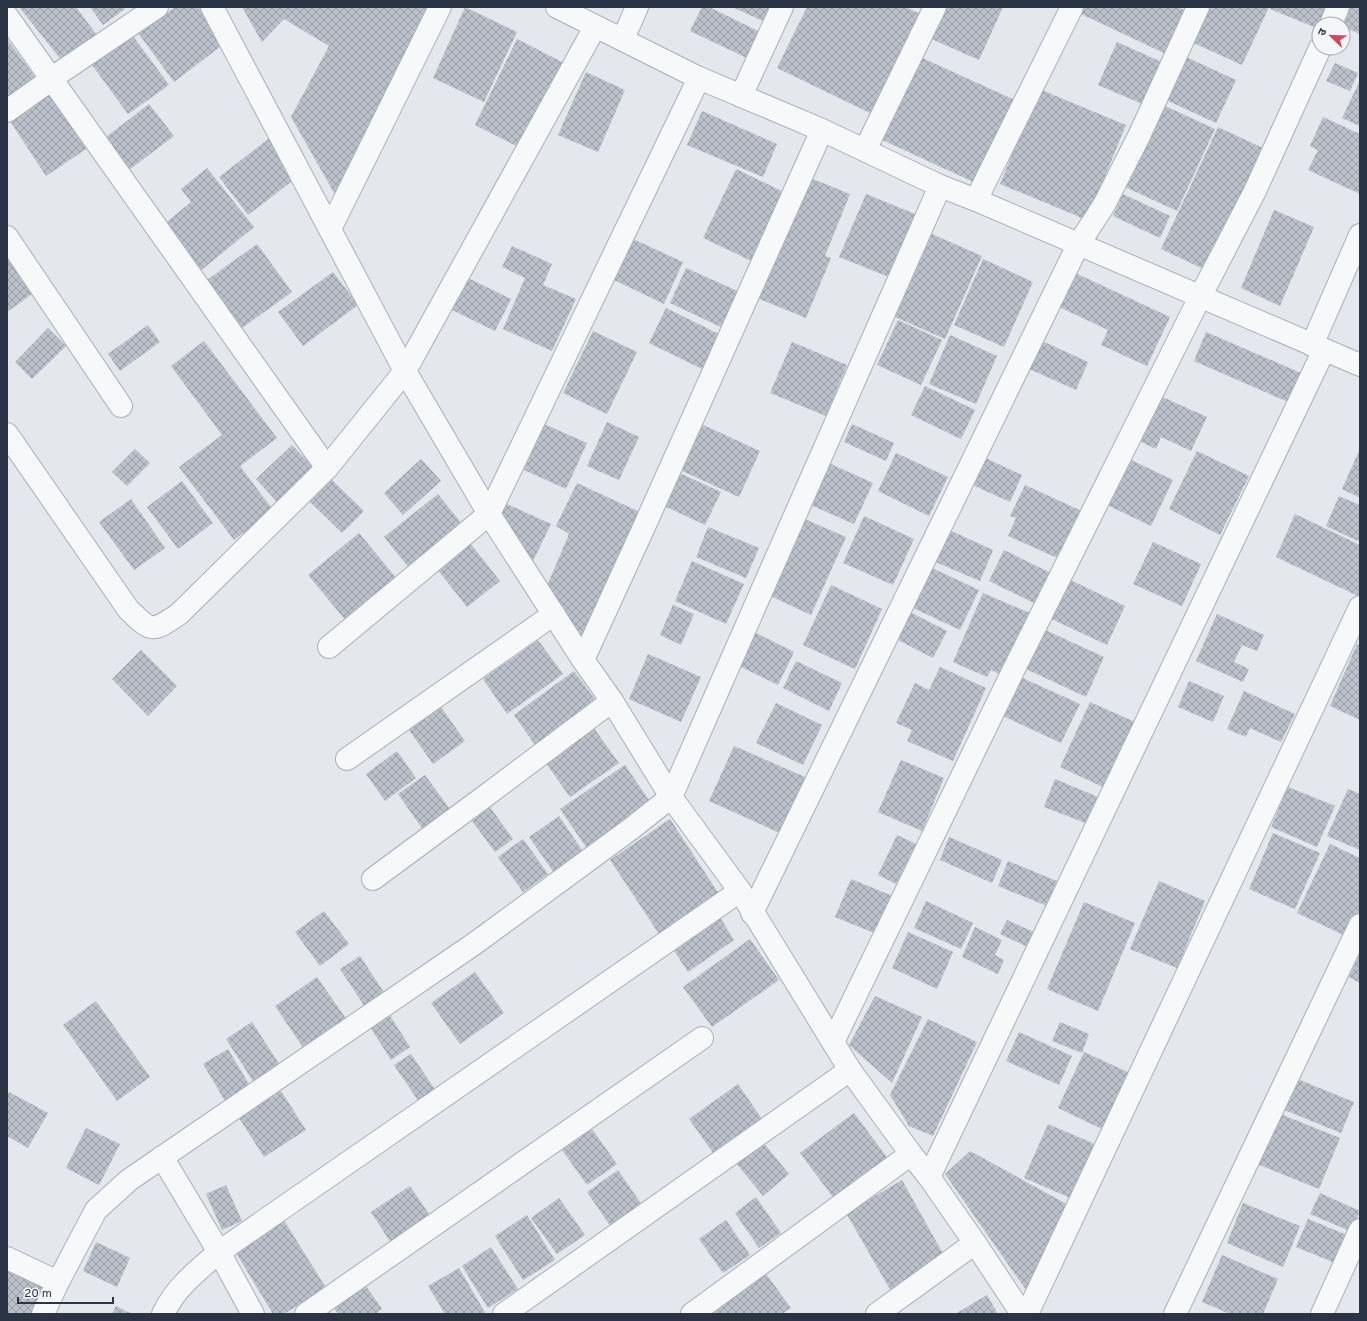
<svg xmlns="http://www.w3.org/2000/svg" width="1367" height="1321" font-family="Overpass,'Noto Sans Devanagari',sans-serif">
<defs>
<pattern id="building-cross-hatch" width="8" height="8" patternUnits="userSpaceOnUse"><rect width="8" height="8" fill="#bbc0ca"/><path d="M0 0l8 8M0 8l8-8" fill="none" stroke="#989da6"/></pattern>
</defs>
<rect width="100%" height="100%" fill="#e4e7ec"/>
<!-- building -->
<g fill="url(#building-cross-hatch)">
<polygon points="19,7 76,7 96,34 62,61"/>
<polygon points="90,7 123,7 125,9 103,25"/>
<polygon points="175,7 198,7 225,43 174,82 139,34"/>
<polygon points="242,7 439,7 337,198 291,117 329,46 284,19 262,42"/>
<polygon points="465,7 517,32 484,102 433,78"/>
<polygon points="702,7 709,7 762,33 749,59 690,31"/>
<polygon points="732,7 772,7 765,22"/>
<polygon points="807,7 906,7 922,15 874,115 777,68"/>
<polygon points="941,7 1003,7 979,60 927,37"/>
<polygon points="1082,7 1178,7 1185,10 1164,53 1079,13"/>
<polygon points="1202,7 1269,7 1242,65 1187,40"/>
<polygon points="1271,7 1333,7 1326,24 1319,24 1319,29 1270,9"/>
<polygon points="1342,7 1360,7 1360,34 1343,27 1343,24 1337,24"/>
<polygon points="133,36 169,85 128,114 92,65"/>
<polygon points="7,39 35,77 7,97"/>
<polygon points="517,39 564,63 522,149 475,125"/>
<polygon points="1117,42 1166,64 1147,106 1098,85"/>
<polygon points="918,56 1019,102 980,185 880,139"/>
<polygon points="1184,56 1236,80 1216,123 1164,99"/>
<polygon points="1335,63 1358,73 1350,91 1326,81"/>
<polygon points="586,72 625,90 598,152 558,135"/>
<polygon points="1360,80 1360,126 1342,118"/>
<polygon points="1039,89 1126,125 1087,220 1000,184"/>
<polygon points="50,94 86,149 46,176 10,121"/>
<polygon points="149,104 174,136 125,173 101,141"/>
<polygon points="1163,105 1215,129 1177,211 1125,187"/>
<polygon points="702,111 777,144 763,177 687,145"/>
<polygon points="1323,117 1360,134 1360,194 1308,170 1318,150 1310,146"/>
<polygon points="1218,127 1267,150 1210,272 1161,249"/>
<polygon points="271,137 300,175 248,215 219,177"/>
<polygon points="207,168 254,227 199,272 162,226 191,202 181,189"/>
<polygon points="736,169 788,194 756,263 703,238"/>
<polygon points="808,177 850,194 825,256 831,258 806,318 755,297"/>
<polygon points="866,194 920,216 894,279 839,257"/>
<polygon points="1123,194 1170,216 1160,238 1113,216"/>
<polygon points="1274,210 1314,227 1280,306 1241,288"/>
<polygon points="932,234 982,256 945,339 895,317"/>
<polygon points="633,239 683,262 664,304 614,280"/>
<polygon points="257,244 292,292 242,328 207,280"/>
<polygon points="512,246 552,264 543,285 576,299 552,351 503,329 525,278 502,267"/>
<polygon points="11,257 35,292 7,312 7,260"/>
<polygon points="983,259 1033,282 1004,347 954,325"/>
<polygon points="686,268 742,293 725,329 670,303"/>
<polygon points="1071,271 1170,317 1147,366 1101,345 1108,330 1055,305"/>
<polygon points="333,272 358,305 303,346 278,312"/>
<polygon points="466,277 511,299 495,331 450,309"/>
<polygon points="666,308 721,335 704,370 649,343"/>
<polygon points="898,320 942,340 921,385 877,365"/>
<polygon points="148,325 160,342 120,371 108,354"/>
<polygon points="48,328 66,346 32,379 15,362"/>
<polygon points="593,331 637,352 607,414 563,393"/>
<polygon points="1206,332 1301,373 1288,402 1194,361"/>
<polygon points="950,335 997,356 976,404 929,384"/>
<polygon points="1040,340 1088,362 1076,390 1027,368"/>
<polygon points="204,341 277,438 240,466 273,510 234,540 179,467 222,435 171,366"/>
<polygon points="792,342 847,365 826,416 770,393"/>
<polygon points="925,386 975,410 961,439 911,415"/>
<polygon points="1158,395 1207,417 1191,451 1161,437 1156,449 1137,440"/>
<polygon points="607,422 639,437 619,480 587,466"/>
<polygon points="544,424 587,443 566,489 524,470"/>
<polygon points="701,424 760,451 739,497 680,470"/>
<polygon points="852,424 894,443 886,461 844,442"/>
<polygon points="292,445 316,470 279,504 256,479"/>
<polygon points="135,449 150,463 127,486 112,472"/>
<polygon points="1197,451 1249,476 1220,535 1169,509"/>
<polygon points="1359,451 1360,452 1360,498 1342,489"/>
<polygon points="896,453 948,477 929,516 878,491"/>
<polygon points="979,455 1022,475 1010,502 966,482"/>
<polygon points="1127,458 1173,480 1151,526 1105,504"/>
<polygon points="421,459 441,481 403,515 384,493"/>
<polygon points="824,461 873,483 854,524 806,503"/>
<polygon points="675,471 721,492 705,525 660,504"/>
<polygon points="330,478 364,511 342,533 308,500"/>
<polygon points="182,481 213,523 178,549 147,507"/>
<polygon points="577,483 644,514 583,646 547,586 569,534 556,526"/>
<polygon points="1025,485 1086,513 1064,561 1008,536 1016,518 1010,516"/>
<polygon points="438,494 462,524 409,568 384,537"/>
<polygon points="1339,496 1360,505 1360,542 1326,526"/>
<polygon points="131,499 165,548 134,570 99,522"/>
<polygon points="507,504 551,524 533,561 496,516"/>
<polygon points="1295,514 1360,545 1360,592 1358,596 1276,557"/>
<polygon points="864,516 914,539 893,585 843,563"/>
<polygon points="800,517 846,537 811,615 766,594"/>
<polygon points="708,527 759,548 746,578 696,557"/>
<polygon points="947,529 993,550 980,581 933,561"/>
<polygon points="359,533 398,580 347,622 308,575"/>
<polygon points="1153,542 1201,564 1182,606 1133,584"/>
<polygon points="470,543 500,581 467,607 437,569"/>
<polygon points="1004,550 1053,574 1038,605 989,581"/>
<polygon points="692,561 744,584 726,624 675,601"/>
<polygon points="930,567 979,590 960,630 911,607"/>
<polygon points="1064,577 1125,606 1107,645 1045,616"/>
<polygon points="831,585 882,609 855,669 803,645"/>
<polygon points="983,593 1030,613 1003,676 991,670 987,677 953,662"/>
<polygon points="673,605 694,614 681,645 660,635"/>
<polygon points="908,611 947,631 933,658 894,638"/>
<polygon points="1217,614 1264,635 1257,651 1242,645 1234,662 1249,669 1243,682 1196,661"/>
<polygon points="1043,629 1104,657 1086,697 1024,668"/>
<polygon points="752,631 794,652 778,685 735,664"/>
<polygon points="538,640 563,674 507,714 483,679"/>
<polygon points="1357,644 1360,646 1360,720 1330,706"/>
<polygon points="141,650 177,686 148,716 112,679"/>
<polygon points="648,654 701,677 681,722 629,699"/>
<polygon points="796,661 842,683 829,711 783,688"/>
<polygon points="940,667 986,688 953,761 907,741 912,730 896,723 915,683 929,690"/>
<polygon points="574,671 599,705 538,749 514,715"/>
<polygon points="1018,676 1080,704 1061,743 1001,715"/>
<polygon points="1189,681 1224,696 1213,722 1178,707"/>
<polygon points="1244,691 1295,714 1281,742 1250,728 1246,737 1227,729"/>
<polygon points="1090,702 1135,722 1105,788 1060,767"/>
<polygon points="776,703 822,725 803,765 756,743"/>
<polygon points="441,707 465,741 433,764 409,730"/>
<polygon points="591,724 619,763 570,797 543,759"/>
<polygon points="734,746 805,777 780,833 709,801"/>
<polygon points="397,751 416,778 385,801 366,774"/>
<polygon points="901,760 944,778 922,831 878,812"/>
<polygon points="625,765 653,806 588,850 560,809"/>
<polygon points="425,775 452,812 424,831 398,794"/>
<polygon points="1055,779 1098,797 1088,824 1044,807"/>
<polygon points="1288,787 1335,806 1317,847 1271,827"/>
<polygon points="1348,789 1360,794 1360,850 1327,836"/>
<polygon points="490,807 513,839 495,852 472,821"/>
<polygon points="559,816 586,856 557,877 529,837"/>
<polygon points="670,819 719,894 659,934 610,860"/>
<polygon points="1273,833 1320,853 1295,909 1249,889"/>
<polygon points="897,835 916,844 896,884 878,875"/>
<polygon points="949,837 1002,860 992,883 940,860"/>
<polygon points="523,839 548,874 523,892 498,857"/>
<polygon points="1330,844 1360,858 1360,911 1348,937 1297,913"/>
<polygon points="1008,861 1057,881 1047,906 998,886"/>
<polygon points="851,879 895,897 879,935 835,917"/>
<polygon points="1159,881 1205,901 1177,968 1130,949"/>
<polygon points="926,901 973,923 961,949 914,928"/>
<polygon points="1084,902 1135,923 1098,1011 1047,989"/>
<polygon points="324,911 349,944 320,966 295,932"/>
<polygon points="718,914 734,940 688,972 671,946"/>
<polygon points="1007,920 1036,933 1030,948 1000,934"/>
<polygon points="975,927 1002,940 995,955 1004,960 998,974 962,957"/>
<polygon points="908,932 953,952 937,989 892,968"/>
<polygon points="750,939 779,980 712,1027 683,987"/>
<polygon points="1360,953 1360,983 1349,977"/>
<polygon points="360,956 387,997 367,1010 340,969"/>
<polygon points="475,972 504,1013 460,1044 431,1003"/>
<polygon points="317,977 349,1023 306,1052 275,1006"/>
<polygon points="875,996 922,1017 892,1083 849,1045"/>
<polygon points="96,1001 150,1077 117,1101 63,1025"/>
<polygon points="386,1009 410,1047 391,1060 367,1022"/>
<polygon points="928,1019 977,1042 933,1136 909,1126 890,1095"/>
<polygon points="252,1022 283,1070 256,1086 226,1039"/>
<polygon points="1060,1022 1089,1034 1082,1053 1052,1041"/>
<polygon points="1019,1032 1072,1056 1059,1085 1006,1061"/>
<polygon points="228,1049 253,1091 228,1106 203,1064"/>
<polygon points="1084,1052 1132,1074 1106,1131 1058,1108"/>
<polygon points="411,1054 436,1091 419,1102 394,1065"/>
<polygon points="1295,1078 1354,1102 1341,1133 1282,1109"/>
<polygon points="738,1084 762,1119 713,1153 689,1119"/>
<polygon points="281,1091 306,1130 264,1157 239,1118"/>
<polygon points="9,1092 48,1113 28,1148 7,1136 7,1096"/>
<polygon points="854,1113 889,1160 835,1200 800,1153"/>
<polygon points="1278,1113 1340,1138 1319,1189 1257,1164"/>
<polygon points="1048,1124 1097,1145 1073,1199 1024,1178"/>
<polygon points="86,1128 120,1144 99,1185 66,1168"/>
<polygon points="592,1129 617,1164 587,1185 562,1150"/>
<polygon points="762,1141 789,1174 763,1196 736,1163"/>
<polygon points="970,1151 1072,1207 1026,1290 945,1174"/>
<polygon points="618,1170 642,1205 611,1227 587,1192"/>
<polygon points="902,1180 947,1261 892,1293 846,1213"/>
<polygon points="226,1185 242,1221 222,1230 206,1194"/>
<polygon points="410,1186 433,1220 393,1246 371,1212"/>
<polygon points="1320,1193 1360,1211 1352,1232 1310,1214"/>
<polygon points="756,1197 781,1233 759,1248 735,1213"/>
<polygon points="559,1198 585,1235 557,1254 531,1218"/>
<polygon points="1243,1203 1300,1226 1283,1267 1227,1243"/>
<polygon points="527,1215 555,1260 523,1280 495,1236"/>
<polygon points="282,1217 326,1288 284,1314 273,1314 233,1248"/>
<polygon points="1308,1219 1352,1237 1340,1265 1296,1247"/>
<polygon points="726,1220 750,1255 723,1273 699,1239"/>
<polygon points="96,1242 130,1258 117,1287 83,1271"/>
<polygon points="491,1247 518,1289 488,1308 462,1266"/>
<polygon points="1222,1255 1278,1279 1263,1314 1230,1314 1202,1302"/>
<polygon points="7,1266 48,1285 35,1314 7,1314"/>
<polygon points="459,1268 486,1314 445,1314 428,1286"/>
<polygon points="764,1271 791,1308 782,1314 716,1314 712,1309"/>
<polygon points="364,1283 382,1309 375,1314 338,1314 331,1304"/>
<polygon points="987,1295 998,1314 955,1314"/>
<polygon points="116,1306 132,1314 112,1314"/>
</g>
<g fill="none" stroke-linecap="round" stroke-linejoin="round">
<defs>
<g id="minor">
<polyline points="212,7 405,371 489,514 583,660 612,701 671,797 740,891 850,1070 911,1154 929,1177 975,1243 1022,1314"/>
<polyline points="7,16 327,468"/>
<polyline points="1331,24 1338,7"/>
<polyline points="623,39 637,7"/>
<polyline points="741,96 782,7"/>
<polyline points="7,111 45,84 52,78 157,7"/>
<polyline points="865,150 935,7"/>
<polyline points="976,200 1072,7"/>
<polyline points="330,229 440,7"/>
<polyline points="7,237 121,406"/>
<polyline points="1312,345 1360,235"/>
<path d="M7,434L128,609C152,633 152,632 179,614L327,468L405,371L595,27"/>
<polyline points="329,647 489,514 699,78"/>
<polyline points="583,660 644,527 822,130"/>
<polyline points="347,759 554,614"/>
<polyline points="373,879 480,800 612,701"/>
<polyline points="752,913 1078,245 1104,205 1139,136 1198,7"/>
<polyline points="833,1042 1014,669 1200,297 1255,191 1320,48"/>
<polyline points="162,1157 219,1252 253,1314"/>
<polyline points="929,1177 1324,350"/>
<polyline points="7,1258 58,1282"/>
<polyline points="43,1314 58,1282 96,1210 129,1180 474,944 632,828 671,797 940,186"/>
<path d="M163,1314C176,1287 196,1272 219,1252L740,891"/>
<polyline points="306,1314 702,1038"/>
<polyline points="504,1314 850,1070"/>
<polyline points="692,1314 911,1154"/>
<polyline points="877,1314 975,1243"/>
<polyline points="1027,1314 1360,607"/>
<polyline points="1175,1314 1360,925"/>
<polyline points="1322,1314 1360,1230"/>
</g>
<polyline id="tertiary" points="557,7 699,78 822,130 940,186 976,200 1360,365"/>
</defs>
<!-- minor casing -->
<use href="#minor" stroke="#a9aeb7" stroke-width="24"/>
<!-- tertiary casing -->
<use href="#tertiary" stroke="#a9aeb7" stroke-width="24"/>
<!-- minor -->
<use href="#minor" stroke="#f7f8fa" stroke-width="22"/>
<!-- tertiary -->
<use href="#tertiary" stroke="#f7f8fa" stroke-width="22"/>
</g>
<!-- border -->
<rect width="1367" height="1321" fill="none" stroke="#2b3445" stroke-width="16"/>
<!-- north arrow -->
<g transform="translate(1331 36) rotate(293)"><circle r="19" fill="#f4f6f9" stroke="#a4a8b1"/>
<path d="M0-3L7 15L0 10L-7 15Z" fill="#d1495b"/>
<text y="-6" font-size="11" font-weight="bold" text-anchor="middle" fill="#2b3445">उ</text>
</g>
<!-- scale -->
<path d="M18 1297v6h95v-6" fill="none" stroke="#2b3445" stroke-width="2"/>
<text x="24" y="1297" font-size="12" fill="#2b3445" stroke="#f4f6f9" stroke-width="3" paint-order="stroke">20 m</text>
</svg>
